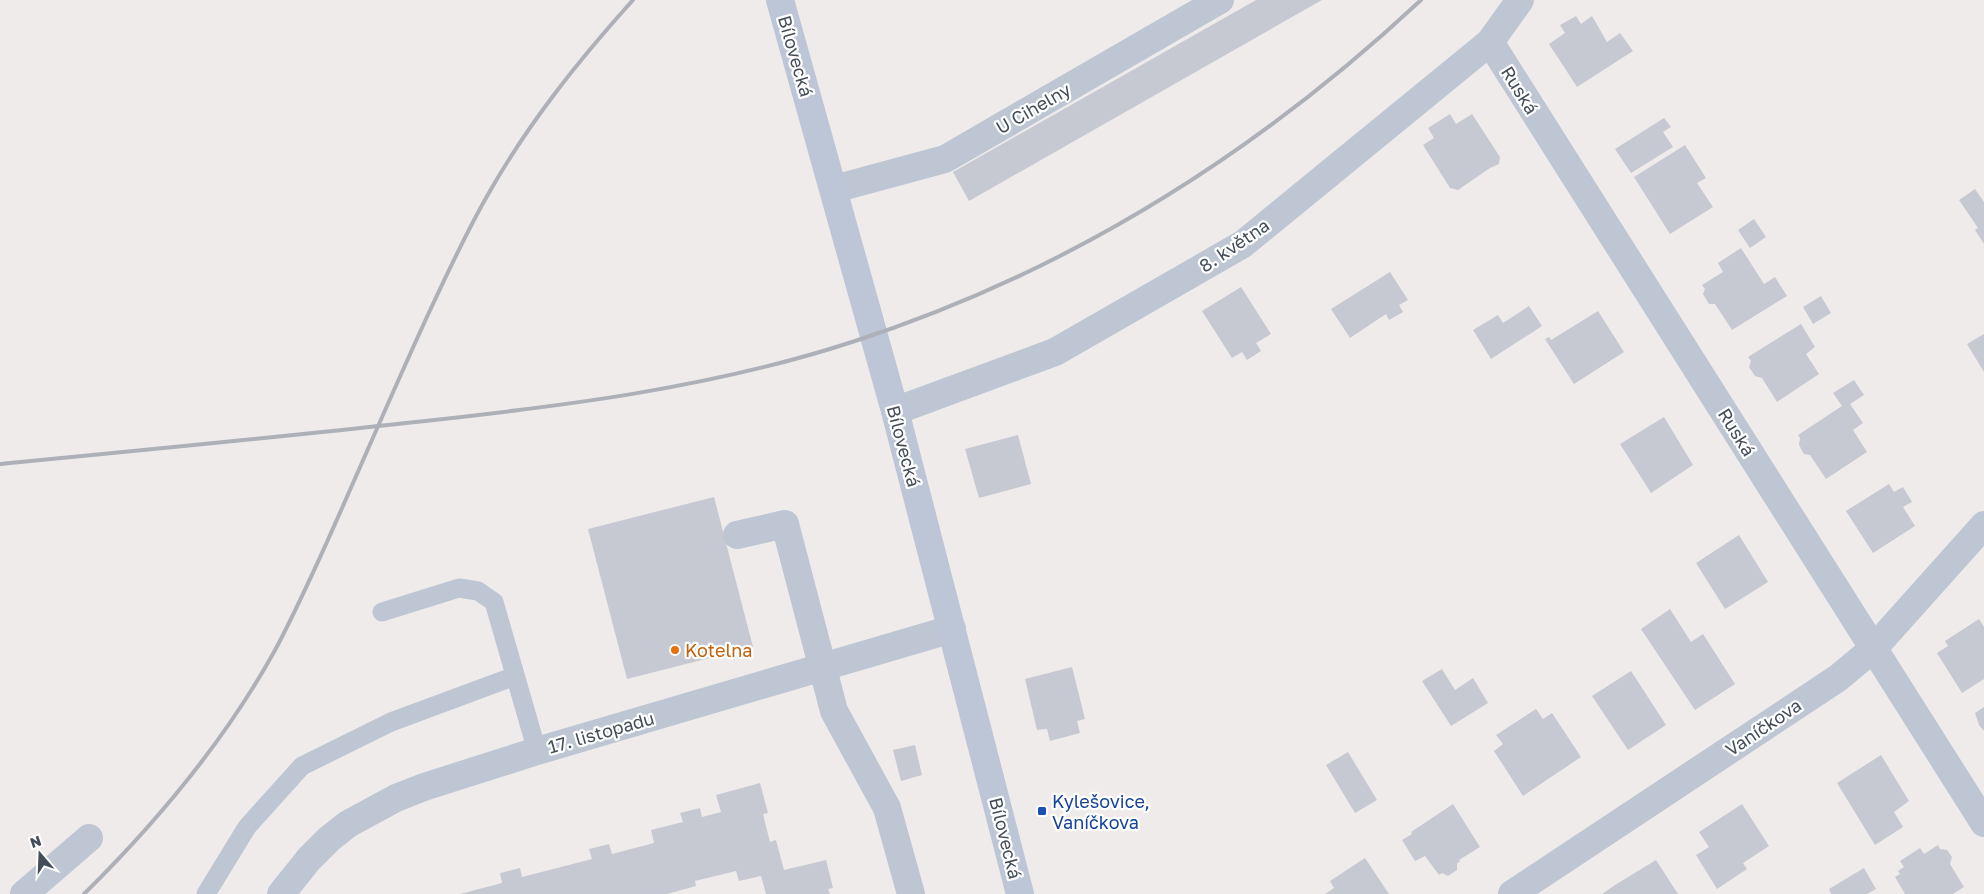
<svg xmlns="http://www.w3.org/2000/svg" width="1984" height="894" font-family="'Golos Text',sans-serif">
<rect width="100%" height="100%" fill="#efebeb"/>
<!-- building -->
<g fill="#c7c9d2">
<polygon points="1256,0 1322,0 969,201 953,172"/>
<polygon points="1576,16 1581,24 1592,16 1607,42 1620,33 1633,51 1577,87 1549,44 1565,33 1560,25"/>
<polygon points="1450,114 1456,124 1472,114 1500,157 1499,164 1490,168 1458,190 1450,188 1423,145 1434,138 1428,128"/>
<polygon points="1664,118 1671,127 1663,132 1673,147 1631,173 1615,149"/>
<polygon points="1685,145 1706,178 1697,183 1713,207 1670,234 1634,177"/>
<polygon points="1975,189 1984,202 1984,244 1975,230 1978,228 1959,200"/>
<polygon points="1754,219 1766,237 1750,248 1738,230"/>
<polygon points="1741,248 1764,284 1775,277 1787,296 1732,330 1715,304 1709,304 1703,294 1705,289 1702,285 1723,272 1718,263"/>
<polygon points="1390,272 1408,300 1399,305 1403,312 1389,320 1386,314 1350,338 1331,309"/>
<polygon points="1241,287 1271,334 1256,343 1261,351 1247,360 1242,352 1232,358 1202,311"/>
<polygon points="1821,296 1831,313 1813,324 1803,307"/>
<polygon points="1529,306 1542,326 1491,359 1473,330 1498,315 1503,323"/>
<polygon points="1598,311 1624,352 1574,384 1545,339 1549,337 1551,340"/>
<polygon points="1801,324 1815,347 1806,354 1819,374 1777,402 1762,378 1755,376 1749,367 1751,361 1748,357"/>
<polygon points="1984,334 1984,372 1967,344"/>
<polygon points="1854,380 1864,395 1850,404 1863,423 1853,430 1867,452 1826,479 1810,455 1804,454 1799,445 1800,438 1798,435 1842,406 1833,393"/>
<polygon points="1664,417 1693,465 1651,493 1620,444"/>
<polygon points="1018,435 1031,484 979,498 965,449"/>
<polygon points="1889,484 1894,492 1903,487 1912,502 1903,507 1915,526 1873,553 1846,511"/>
<polygon points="714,497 753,647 627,679 588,529"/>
<polygon points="1739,535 1768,582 1725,609 1696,563"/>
<polygon points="1670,609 1691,642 1703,634 1735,684 1695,710 1641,629"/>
<polygon points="1979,619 1984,627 1984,679 1962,693 1937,653 1948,646 1945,641"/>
<polygon points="1072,667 1085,719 1077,721 1080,733 1050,741 1047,729 1037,730 1025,679"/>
<polygon points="1442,669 1455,690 1473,678 1488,703 1451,726 1422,681"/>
<polygon points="1631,671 1666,725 1628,750 1592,696"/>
<polygon points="1984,707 1984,731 1979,725 1975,713"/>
<polygon points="1536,709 1543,719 1552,713 1581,757 1523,796 1494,751 1503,744 1496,735"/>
<polygon points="915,745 922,775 901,781 893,750"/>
<polygon points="1348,752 1377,800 1355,813 1326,765"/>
<polygon points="1881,755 1909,801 1894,812 1903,827 1875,845 1837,783"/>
<polygon points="760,783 768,813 763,814 770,842 776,840 784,870 826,860 833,888 828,889 830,894 766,894 761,876 739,881 736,871 695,881 696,886 667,894 460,894 502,883 500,873 520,868 522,877 592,859 589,849 609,844 612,854 654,843 651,830 683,822 680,813 700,808 702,817 721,812 716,795"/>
<polygon points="1453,804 1480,847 1459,860 1460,862 1457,863 1457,870 1448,876 1442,873 1439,875 1425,856 1415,861 1402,840 1412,834 1411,832"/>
<polygon points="1742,804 1769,846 1743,863 1747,869 1717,889 1696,855 1709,847 1699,832"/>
<polygon points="1938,845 1940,849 1947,850 1952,857 1950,864 1964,887 1953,894 1905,894 1895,877 1900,874 1898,871 1904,867 1900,861 1920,848 1924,854"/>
<polygon points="1365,858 1389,894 1325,894 1334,888 1330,881"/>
<polygon points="1656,860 1678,894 1602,894 1615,885"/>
<polygon points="1864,868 1876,889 1867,894 1831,894 1829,889"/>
</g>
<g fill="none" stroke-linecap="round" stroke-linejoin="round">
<!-- service -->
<g stroke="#bdc6d2" stroke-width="19">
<polyline points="382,612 459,588 478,591 494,602 537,751"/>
<polyline points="206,894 247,827 302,766 391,722 515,676"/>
</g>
<!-- minor -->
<g stroke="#bdc6d2" stroke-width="28">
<polyline points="1490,42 1984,823"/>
<polyline points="834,189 945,159 1220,0"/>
<polyline points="895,411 1055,352 1243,244 1490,42 1520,0"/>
<polyline points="737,535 785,524 834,711 887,808 911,894"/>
<polyline points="24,894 89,838"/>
<polyline points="281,894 309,859 329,839 348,824 396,798 424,787 537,751 952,629"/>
<polyline points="1512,894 1838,678 1874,648 1984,525"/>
</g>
<!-- secondary -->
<polyline stroke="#bcc6d7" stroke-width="28" points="780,0 895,411 1020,894"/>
<!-- rail -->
<g stroke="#adb0b7" stroke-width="4">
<path d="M0,464C135,451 271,438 406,423C556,407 708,389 852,342C1069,272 1255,155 1421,0"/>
<path d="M84,894C157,822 224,742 274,652C293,617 310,579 327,542C360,468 392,393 426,319C446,276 466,232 490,191C530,121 579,60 633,0"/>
</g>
</g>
<!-- markers -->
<circle fill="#e8710a" stroke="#fff" stroke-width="2" cx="675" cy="650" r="5"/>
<rect fill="#1a4fb4" stroke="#fff" stroke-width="2" x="1037" y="806" width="10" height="10" rx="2.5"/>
<g text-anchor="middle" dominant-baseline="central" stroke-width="4.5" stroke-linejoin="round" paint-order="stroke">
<!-- street labels -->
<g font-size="18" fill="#434d5a" stroke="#fff">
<text transform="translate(796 56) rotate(74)">Bílovecká</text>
<text transform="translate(1520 90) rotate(58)">Ruská</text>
<text transform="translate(1033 108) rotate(-30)">U Cihelny</text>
<text transform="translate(1234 245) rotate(-34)">8. května</text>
<text transform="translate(1737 432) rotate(58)">Ruská</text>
<text transform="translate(904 446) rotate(75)">Bílovecká</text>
<text transform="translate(1763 727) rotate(-34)">Vaníčkova</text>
<text transform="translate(601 732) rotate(-16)">17. listopadu</text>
<text transform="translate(1006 838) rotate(76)">Bílovecká</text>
</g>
<!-- food labels -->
<g font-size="18" fill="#c56008" stroke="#fff" text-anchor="start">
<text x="685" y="650">Kotelna</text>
</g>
<!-- transit labels -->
<g font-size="18" fill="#164399" stroke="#fff" text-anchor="start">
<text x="1052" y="801">Kylešovice,<tspan x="1052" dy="21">Vaníčkova</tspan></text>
</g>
</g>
<!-- north arrow -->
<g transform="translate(40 854) rotate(341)" stroke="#ffffff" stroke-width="4" paint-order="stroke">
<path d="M0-4L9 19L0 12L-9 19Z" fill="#434d5a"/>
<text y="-8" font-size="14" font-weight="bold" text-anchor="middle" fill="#434d5a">N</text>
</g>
</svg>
